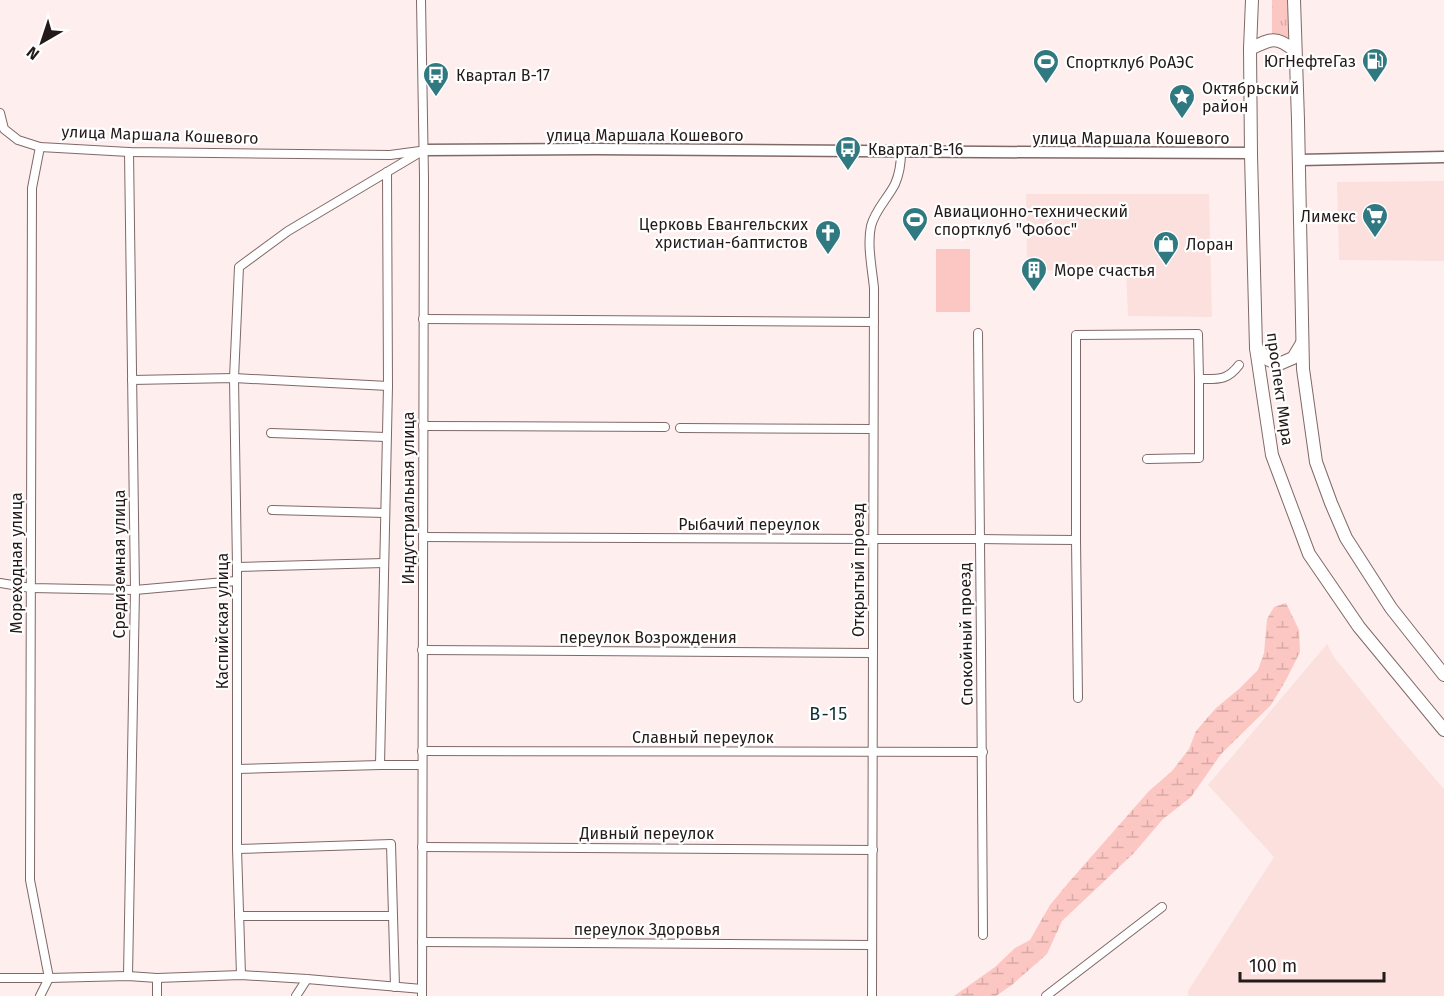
<svg xmlns="http://www.w3.org/2000/svg" width="1444" height="996" font-family="'Fira Sans',sans-serif">
<defs>
<pattern id="grass-tufts" width="24" height="20" patternUnits="userSpaceOnUse" patternTransform="scale(1.5)"><rect width="24" height="20" fill="#fcc7c2"/><path d="M3 7l-1-3M5 7V3M7 7l1-3M15 17l-1-3M17 17v-4M19 17l1-3" fill="none" stroke="#d8aaa6"/></pattern>
<pattern id="wetland-marsh" width="20" height="14" patternUnits="userSpaceOnUse" patternTransform="scale(1.5)"><rect width="20" height="14" fill="#fcc7c2"/><path d="M1 5h8M5 5V1M11 12h8M15 12V8" fill="none" stroke="#d8aaa6"/></pattern>
</defs>
<rect width="100%" height="100%" fill="#feefee"/>
<!-- built -->
<g fill="#fbe0de">
<polygon points="1444,181 1444,261 1339,260 1337,182"/>
<polygon points="1026,194 1209,194 1212,317 1128,316 1126,272 1027,270"/>
<polygon points="1327,644 1334,657 1388,724 1444,789 1444,996 1188,996 1188,991 1274,857 1208,785"/>
</g>
<!-- grass -->
<polygon fill="url(#grass-tufts)" points="1272,0 1290,0 1291,39 1280,34 1272,37"/>
<!-- wetland -->
<polygon fill="url(#wetland-marsh)" points="1286,603 1299,630 1300,652 1286,680 1271,705 1221,754 1191,797 1163,819 1134,853 1062,921 1047,954 1013,984 996,996 954,996 995,967 1015,948 1030,940 1050,905 1069,882 1149,791 1172,771 1189,749 1196,731 1216,708 1239,689 1258,670 1264,653 1267,619 1274,607"/>
<!-- garden -->
<rect fill="#fcc7c2" x="936" y="249" width="34" height="63"/>
<g fill="none" stroke-linecap="round" stroke-linejoin="round">
<defs>
<g id="minor">
<polyline points="421,0 424,177 422,996"/>
<polyline points="0,113 4,129 18,140 40,147 129,152 390,155 420,151"/>
<polyline points="40,147 32,188 30,880 49,978 40,996"/>
<polyline points="423,319 874,322"/>
<path d="M978,333C979,534 983,734 983,935"/>
<polyline points="132,380 234,378 388,386 387,172"/>
<polyline points="388,386 380,765 422,765"/>
<polyline points="423,426 665,427"/>
<polyline points="680,428 873,429"/>
<polyline points="271,433 386,437"/>
<path d="M1147,459L1199,458V379C1218,379 1227,381 1239,365"/>
<polyline points="272,510 385,513"/>
<polyline points="423,537 873,539 979,539 1076,540"/>
<polyline points="237,567 384,563"/>
<polyline points="0,583 31,588 135,590 236,581"/>
<polyline points="422,650 873,653"/>
<polyline points="1078,698 1076,540 1076,335 1198,334 1199,379"/>
<polyline points="422,751 983,752"/>
<polyline points="237,769 380,765"/>
<polyline points="422,847 873,850"/>
<polyline points="237,849 391,844 395,987"/>
<polyline points="239,916 393,916"/>
<polyline points="422,942 872,945"/>
<polyline points="241,975 237,849 237,567 234,378 239,267 288,231 424,150"/>
<polyline points="128,976 135,590 129,152"/>
<polyline points="0,978 49,978 128,976 157,978 241,975 307,979 422,989"/>
<polyline points="157,978 157,996"/>
<polyline points="296,996 307,979"/>
<path d="M872,996L874,288C872,268 867,245 871,226C875,210 888,198 895,184C899,175 901,162 901,152"/>
<polyline points="1046,996 1162,907"/>
</g>
<g id="tertiary">
<polyline points="424,150 595,149 984,152 1251,153"/>
<polyline points="1299,160 1444,157"/>
</g>
<g id="secondary">
<polyline points="1252,0 1250,49 1251,155 1256,348 1272,455 1309,554 1359,627 1444,730"/>
<polyline points="1294,0 1298,120 1303,369 1316,462 1331,503 1346,538 1391,608 1444,675"/>
<path d="M1250,49C1270,39 1276,35 1295,51"/>
<polyline points="1256,348 1269,360 1279,364 1293,358 1302,343"/>
</g>
</defs>
<!-- minor casing -->
<use href="#minor" stroke="#7f6967" stroke-width="10"/>
<!-- tertiary casing -->
<use href="#tertiary" stroke="#7f6967" stroke-width="13"/>
<!-- secondary casing -->
<use href="#secondary" stroke="#7f6967" stroke-width="14"/>
<!-- minor -->
<use href="#minor" stroke="#fff" stroke-width="8"/>
<!-- tertiary -->
<use href="#tertiary" stroke="#fff" stroke-width="10"/>
<!-- secondary -->
<use href="#secondary" stroke="#fff" stroke-width="12"/>
</g>
<!-- icons -->
<defs>
<symbol id="fuel-pin" viewBox="-11 -11 22 30"><path d="M0 17L-7.5 6A9.5 9.5 0 1 1 7.5 6Z" fill="#317980" stroke="#fff"/><path d="M-5.5-6h7V0h2V4h1.3V-2.5L3-4.5l.8-.8L6-3V5H2.5V1h-1V6h-7ZM-4.2-4.7v3.2H.2V-4.7Z" fill="#fff"/></symbol>
<symbol id="stadium-pin" viewBox="-11 -11 22 30"><path d="M0 17L-7.5 6A9.5 9.5 0 1 1 7.5 6Z" fill="#317980" stroke="#fff"/><path d="M0-5a6.5 5 0 1 0 0 10a6.5 5 0 1 0 0-10ZM-3.5-1.8h7v3.6h-7Z" fill="#fff"/></symbol>
<symbol id="bus-pin" viewBox="-11 -11 22 30"><path d="M0 17L-7.5 6A9.5 9.5 0 1 1 7.5 6Z" fill="#317980" stroke="#fff"/><path d="M-5-6H5V4H4V6H2V4H-2V6H-4V4H-5ZM-3.5-4V0h7V-4ZM-3.5 1.2v1.5H-2V1.2ZM2 1.2v1.5H3.5V1.2Z" fill="#fff"/></symbol>
<symbol id="sight-pin" viewBox="-11 -11 22 30"><path d="M0 17L-7.5 6A9.5 9.5 0 1 1 7.5 6Z" fill="#317980" stroke="#fff"/><path d="M0-6L1.8-2.2L6-1.7L2.9 1.2L3.7 5.4L0 3.3L-3.7 5.4L-2.9 1.2L-6-1.7L-1.8-2.2Z" fill="#fff"/></symbol>
<symbol id="supermarket-pin" viewBox="-11 -11 22 30"><path d="M0 17L-7.5 6A9.5 9.5 0 1 1 7.5 6Z" fill="#317980" stroke="#fff"/><path d="M-6-5.5h2.5l.6 2H6L4.5 2H-2.5L-4.4-4H-6ZM-1.5 3.2a1.3 1.3 0 1 0 .1 0ZM3 3.2a1.3 1.3 0 1 0 .1 0Z" fill="#fff"/></symbol>
<symbol id="church-pin" viewBox="-11 -11 22 30"><path d="M0 17L-7.5 6A9.5 9.5 0 1 1 7.5 6Z" fill="#317980" stroke="#fff"/><path d="M-1.2-6h2.4v3.5h3.3v2.4h-3.3V6h-2.4V-.1h-3.3v-2.4h3.3Z" fill="#fff"/></symbol>
<symbol id="shop-pin" viewBox="-11 -11 22 30"><path d="M0 17L-7.5 6A9.5 9.5 0 1 1 7.5 6Z" fill="#317980" stroke="#fff"/><path d="M-5-2.5h2.3a2.7 3.5 0 0 1 5.4 0H5L5.5 6h-11ZM-1.5-2.5h3a1.5 2.3 0 0 0-3 0Z" fill="#fff"/></symbol>
<symbol id="building-pin" viewBox="-11 -11 22 30"><path d="M0 17L-7.5 6A9.5 9.5 0 1 1 7.5 6Z" fill="#317980" stroke="#fff"/><path d="M-4-6H4V6H1V3H-1V6H-4ZM-2.5-4.3h1.7v1.8h-1.7ZM.8-4.3h1.7v1.8H.8ZM-2.5-1h1.7V.8h-1.7ZM.8-1h1.7V.8H.8Z" fill="#fff"/></symbol>
</defs>
<g fill-rule="evenodd">
<use href="#fuel-pin" x="1360" y="46" width="30" height="40"/>
<use href="#stadium-pin" x="1031" y="47" width="30" height="40"/>
<use href="#bus-pin" x="421" y="60" width="30" height="40"/>
<use href="#sight-pin" x="1167" y="82" width="30" height="40"/>
<use href="#bus-pin" x="833" y="134" width="30" height="40"/>
<use href="#supermarket-pin" x="1360" y="201" width="30" height="40"/>
<use href="#stadium-pin" x="900" y="205" width="30" height="40"/>
<use href="#church-pin" x="813" y="218" width="30" height="40"/>
<use href="#shop-pin" x="1151" y="229" width="30" height="40"/>
<use href="#building-pin" x="1019" y="255" width="30" height="40"/>
</g>
<g text-anchor="middle" dominant-baseline="central" stroke-width="4.5" stroke-linejoin="round" paint-order="stroke">
<!-- poi labels -->
<g font-size="16" fill="#231a19" stroke="#fff" text-anchor="start">
<text x="1356" y="61" text-anchor="end">ЮгНефтеГаз</text>
<text x="1066" y="62">Спортклуб РоАЭС</text>
<text x="456" y="75">Квартал В-17</text>
<text x="1202" y="88">Октябрьский<tspan x="1202" dy="18">район</tspan></text>
<text x="868" y="149">Квартал В-16</text>
<text x="934" y="211">Авиационно-технический<tspan x="934" dy="18">спортклуб "Фобос"</tspan></text>
<text x="1356" y="216" text-anchor="end">Лимекс</text>
<text x="808" y="224" text-anchor="end">Церковь Евангельских<tspan x="808" dy="18">христиан-баптистов</tspan></text>
<text x="1186" y="244">Лоран</text>
<text x="1054" y="270">Море счастья</text>
</g>
<!-- street labels -->
<g font-size="16" fill="#231a19" stroke="#fff">
<text transform="translate(160 135) rotate(2)">улица Маршала Кошевого</text>
<text x="645" y="135">улица Маршала Кошевого</text>
<text x="1131" y="138">улица Маршала Кошевого</text>
<text transform="translate(1280 389) rotate(82)">проспект Мира</text>
<text transform="translate(408 498) rotate(-90)">Индустриальная улица</text>
<text x="749" y="524">Рыбачий переулок</text>
<text transform="translate(16 563) rotate(-90)">Мореходная улица</text>
<text transform="translate(119 564) rotate(-90)">Средиземная улица</text>
<text transform="translate(858 570) rotate(-90)">Открытый проезд</text>
<text transform="translate(222 621) rotate(-90)">Каспийская улица</text>
<text transform="translate(966 634) rotate(-91)">Спокойный проезд</text>
<text x="648" y="637">переулок Возрождения</text>
<text x="703" y="737">Славный переулок</text>
<text x="647" y="833">Дивный переулок</text>
<text x="647" y="929">переулок Здоровья</text>
</g>
<!-- neighbourhood labels -->
<g font-size="18" letter-spacing="1.5" fill="#0c2f33" stroke="#fff">
<text x="829" y="714">В-15</text>
</g>
</g>
<!-- north arrow -->
<g transform="translate(42 42) rotate(219)" stroke="#ffffff" stroke-width="4.5" paint-order="stroke">
<path d="M0-4.5L10 22L0 15L-10 22Z" fill="#231a19"/>
<text y="-9" font-size="16" font-weight="bold" text-anchor="middle" fill="#231a19">N</text>
</g>
<!-- scale -->
<path d="M1240 972v9h144v-9" fill="none" stroke="#231a19" stroke-width="3"/>
<text x="1249" y="972" font-size="18" fill="#231a19" stroke="#ffffff" stroke-width="4.5" paint-order="stroke">100 m</text>
</svg>
